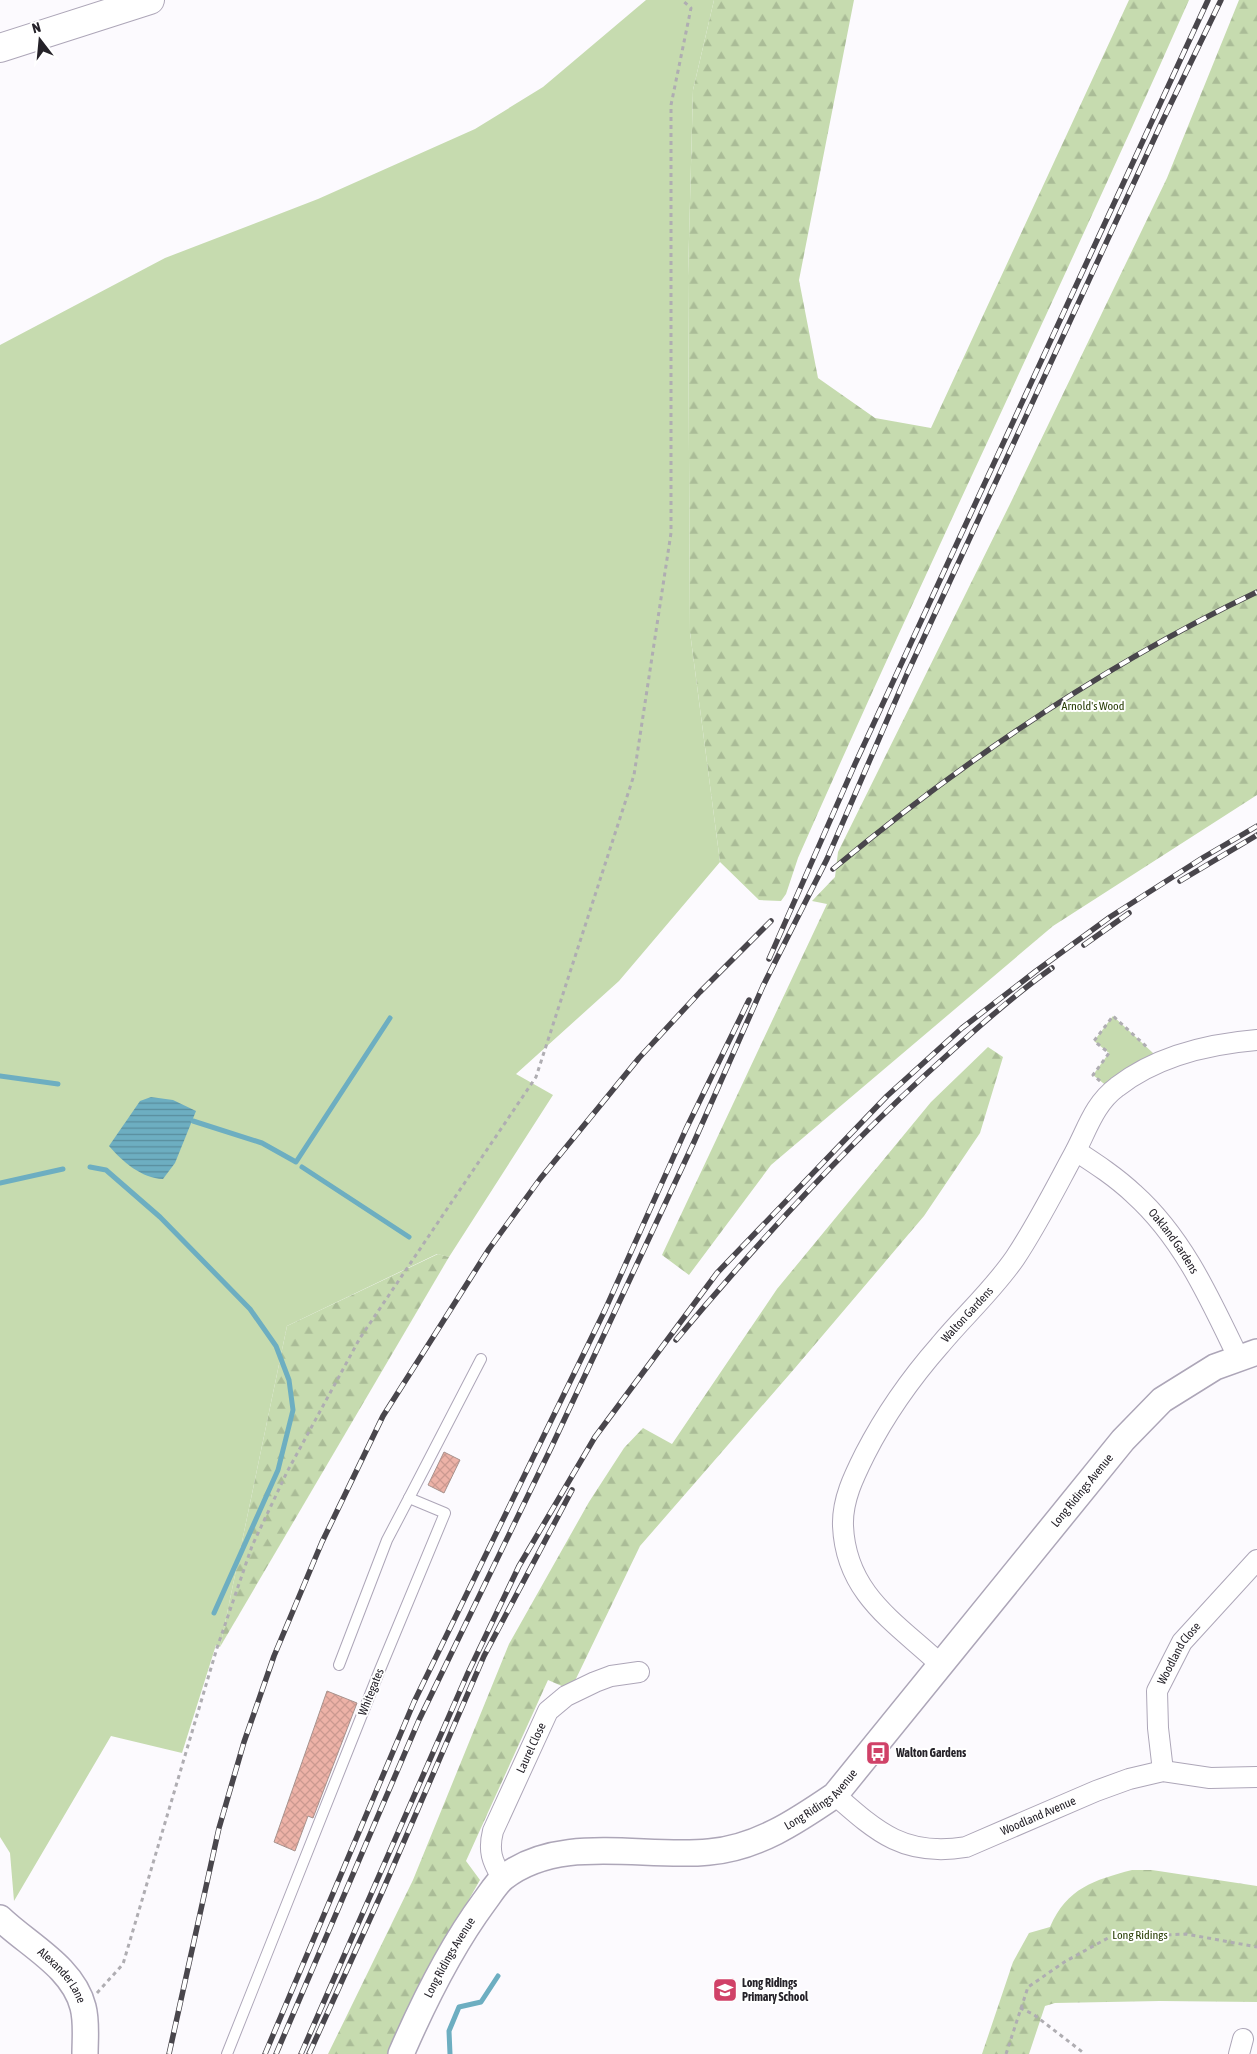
<svg xmlns="http://www.w3.org/2000/svg" width="1257" height="2054" font-family="'Asap Condensed',sans-serif">
<defs>
<pattern id="forest-firs" width="22" height="20" patternUnits="userSpaceOnUse" patternTransform="scale(1.25)"><rect width="22" height="20" fill="#c6dbaf"/><path d="M5 1l3.5 6h-7zM16 11l3.5 6h-7z" fill="#aabc97"/></pattern>
<pattern id="water-rules" width="6" height="5" patternUnits="userSpaceOnUse" patternTransform="scale(1.25)"><rect width="6" height="5" fill="#6daec1"/><path d="M0 2.5h6" fill="none" stroke="#598d9d"/></pattern>
<pattern id="building-cross-hatch" width="8" height="8" patternUnits="userSpaceOnUse" patternTransform="scale(1.25)"><rect width="8" height="8" fill="#edb2a7"/><path d="M0 0l8 8M0 8l8-8" fill="none" stroke="#cb9990"/></pattern>
</defs>
<rect width="100%" height="100%" fill="#fcfafe"/>
<!-- green -->
<g fill="#c6dbaf">
<polygon points="646,0 714,0 693,90 688,276 690,632 720,862 619,981 516,1074 553,1095 449,1257 437,1254 287,1326 220,1647 216,1645 182,1753 111,1736 14,1901 10,1853 0,1837 0,345 165,258 318,199 475,129 543,87"/>
<polygon points="1113,1016 1153,1053 1158,1063 1113,1091 1093,1075 1109,1053 1094,1041"/>
</g>
<!-- forest -->
<g fill="url(#forest-firs)">
<path d="M714,0H854L799,280L818,378L875,418L931,428L1129,0H1189C1062,287 925,570 798,858L786,894L781,901L759,900L720,862L690,632L688,276L693,90Z"/>
<polygon points="1239,0 1257,0 1257,795 1053,926 771,1165 689,1275 662,1255 827,904 812,901 835,877 838,852 1011,502 1167,178"/>
<polygon points="988,1047 1003,1057 980,1133 924,1216 795,1368 640,1546 572,1687 564,1687 548,1680 466,1861 480,1880 419,1987 388,2054 328,2054 413,1880 509,1644 589,1502 624,1448 643,1428 672,1444 777,1289 931,1102"/>
<polygon points="438,1254 449,1257 220,1647 287,1326"/>
<path d="M1132,1870H1152L1257,1886V2002L1160,2001L1055,2003L1045,2006L1029,2054H982L1013,1962L1029,1933L1050,1927C1067,1888 1094,1880 1132,1870Z"/>
</g>
<!-- water -->
<path fill="url(#water-rules)" d="M151,1097L173,1100L196,1111L175,1163L163,1179C141,1178 123,1162 109,1146L140,1101Z"/>
<g fill="none" stroke-linecap="round" stroke-linejoin="round">
<!-- stream -->
<g stroke="#6daec1" stroke-width="5">
<polyline points="0,1076 58,1084"/>
<polyline points="193,1121 262,1143 296,1162 390,1018"/>
<polyline points="90,1167 106,1170 160,1217 250,1309 276,1346 289,1380 293,1410 278,1470 214,1613"/>
<polyline points="302,1167 409,1237"/>
<polyline points="0,1183 63,1169"/>
<polyline points="450,2054 449,2031 459,2007 481,2002 498,1976"/>
</g>
</g>
<!-- building -->
<g fill="url(#building-cross-hatch)" stroke="#a7928d">
<polygon points="444,1452 460,1460 444,1493 428,1485"/>
<polygon points="327,1691 357,1703 313,1818 308,1816 295,1851 274,1842"/>
</g>
<g fill="none" stroke-linecap="round" stroke-linejoin="round">
<defs>
<g id="service">
<polyline points="339,1665 387,1540 409,1498"/>
<polyline points="227,2054 379,1672 445,1513 409,1498 481,1359"/>
</g>
<g id="minor">
<path id="s1" d="M1076,1151C1096,1164 1116,1177 1134,1194C1183,1238 1210,1299 1238,1357"/>
<path id="s2" d="M940,1664C895,1622 846,1594 843,1526C842,1500 854,1476 865,1454C885,1415 911,1378 940,1345C965,1315 993,1290 1015,1258C1037,1225 1055,1189 1074,1154C1087,1130 1094,1104 1117,1087C1157,1056 1208,1044 1257,1040"/>
<path id="s3" d="M1163,1771L1158,1728L1157,1691L1182,1642L1257,1560"/>
<path id="s4" d="M835,1795C878,1833 905,1857 966,1847L1096,1791L1129,1779L1163,1771L1210,1778L1257,1777"/>
<path id="s5" d="M502,1878C492,1861 488,1851 493,1831L548,1711L566,1696L595,1682L611,1676L639,1672"/>
<polyline points="1239,2054 1243,2039"/>
</g>
<g id="tertiary">
<path id="s6" d="M0,1918C28,1945 73,1967 83,2007C87,2022 85,2039 85,2054"/>
<path id="s7" d="M401,2054C424,2001 450,1948 484,1902C490,1894 496,1884 503,1878C560,1833 644,1859 709,1852C757,1848 797,1821 835,1795L1123,1440L1162,1400L1215,1367L1257,1352"/>
</g>
<polyline id="primary" points="0,48 150,0"/>
</defs>
<!-- service casing -->
<use href="#service" stroke="#ada6b8" stroke-width="12"/>
<!-- minor casing -->
<use href="#minor" stroke="#ada6b8" stroke-width="22"/>
<!-- tertiary casing -->
<use href="#tertiary" stroke="#ada6b8" stroke-width="28"/>
<!-- primary casing -->
<use href="#primary" stroke="#ada6b8" stroke-width="30"/>
<!-- path -->
<g stroke="#afadb2" stroke-width="3" stroke-dasharray="4 4" stroke-linecap="butt">
<polyline points="1100,1081 1093,1075 1109,1053 1094,1041 1113,1016 1148,1048"/>
<polyline points="97,1993 123,1964 217,1648 252,1546 287,1472 360,1338 536,1077 634,775 671,533 671,105 691,8 682,0"/>
<polyline points="1020,2008 1033,2014 1085,2054"/>
<polyline points="1006,2054 1028,1987 1066,1961 1108,1938 1186,1934 1257,1947"/>
</g>
<!-- service -->
<use href="#service" stroke="#fff" stroke-width="10"/>
<!-- minor -->
<use href="#minor" stroke="#fff" stroke-width="20"/>
<!-- tertiary -->
<use href="#tertiary" stroke="#fff" stroke-width="25"/>
<!-- primary -->
<use href="#primary" stroke="#fff" stroke-width="28"/>
<defs>
<g id="rail">
<path d="M833,869C963,761 1104,665 1257,592"/>
<polyline points="1180,881 1257,835"/>
<polyline points="1084,945 1129,913"/>
<polyline points="769,959 855,764 1208,0"/>
<path d="M676,1340C759,1241 847,1145 944,1058C978,1027 1014,995 1052,968"/>
<polyline points="169,2054 219,1828 244,1742 274,1656 322,1542 383,1416 489,1249 540,1179 639,1058 700,992 771,921"/>
<polyline points="265,2054 414,1702 605,1310 686,1129 749,1000"/>
<polyline points="276,2054 419,1720 551,1448 694,1142 763,986 827,859 907,674 1161,124 1221,0"/>
<polyline points="301,2054 467,1675 519,1566 595,1437 717,1273 887,1096 962,1028 1036,971 1110,917 1204,857 1257,826"/>
<polyline points="309,2054 383,1890 484,1656 572,1490"/>
</g>
</defs>
<!-- rail casing -->
<use href="#rail" stroke="#49464c" stroke-width="5.5"/>
<!-- rail -->
<use href="#rail" stroke="#fff" stroke-width="4" stroke-dasharray="11" stroke-linecap="butt"/>
</g>
<!-- icons -->
<defs>
<symbol id="bus-square" viewBox="-11 -11 22 22"><rect x="-9" y="-9" width="18" height="18" rx="4" fill="#d04168" stroke="#fff"/><path d="M-5-6H5V4H4V6H2V4H-2V6H-4V4H-5ZM-3.5-4V0h7V-4ZM-3.5 1.2v1.5H-2V1.2ZM2 1.2v1.5H3.5V1.2Z" fill="#fff"/></symbol>
<symbol id="school-square" viewBox="-11 -11 22 22"><rect x="-9" y="-9" width="18" height="18" rx="4" fill="#d04168" stroke="#fff"/><path d="M0-5L7-2L0 1L-7-2ZM-4 1L0 2.5L4 1V4Q0 6-4 4Z" fill="#fff"/></symbol>
</defs>
<g fill-rule="evenodd">
<use href="#bus-square" x="864" y="1739" width="28" height="28"/>
<use href="#school-square" x="711" y="1976" width="28" height="28"/>
</g>
<g text-anchor="middle" dominant-baseline="central" stroke-width="4" stroke-linejoin="round" paint-order="stroke">
<!-- park labels -->
<g font-size="12" fill="#283d06" stroke="#fff">
<text x="1093" y="706">Arnold's Wood</text>
<text x="1140" y="1935">Long Ridings</text>
</g>
<!-- street labels -->
<g font-size="12" fill="#252229" stroke="#fff">
<text stroke="none"><textPath href="#s1" startOffset="134">Oakland Gardens</textPath></text>
<text stroke="none"><textPath href="#s2" startOffset="424">Walton Gardens</textPath></text>
<text stroke="none"><textPath href="#s7" startOffset="948">Long Ridings Avenue</textPath></text>
<text stroke="none"><textPath href="#s3" startOffset="124">Woodland Close</textPath></text>
<text transform="translate(371 1692) rotate(-68)">Whitegates</text>
<text stroke="none"><textPath href="#s5" startOffset="141">Laurel Close</textPath></text>
<text stroke="none"><textPath href="#s7" startOffset="542">Long Ridings Avenue</textPath></text>
<text stroke="none"><textPath href="#s4" startOffset="226">Woodland Avenue</textPath></text>
<text stroke="none"><textPath href="#s7" startOffset="108">Long Ridings Avenue</textPath></text>
<text stroke="none"><textPath href="#s6" startOffset="85">Alexander Lane</textPath></text>
</g>
<!-- poi labels -->
<g font-size="12" font-weight="bold" fill="#252229" stroke="#fff" text-anchor="start">
<text x="896" y="1753">Walton Gardens</text>
<text x="742" y="1983">Long Ridings<tspan x="742" dy="14">Primary School</tspan></text>
</g>
</g>
<!-- north arrow -->
<g transform="translate(40 40) rotate(344)" stroke="#ffffff" stroke-width="4" paint-order="stroke">
<path d="M0-4L9 19L0 12L-9 19Z" fill="#252229"/>
<text y="-8" font-size="14" font-weight="bold" text-anchor="middle" fill="#252229">N</text>
</g>
</svg>
